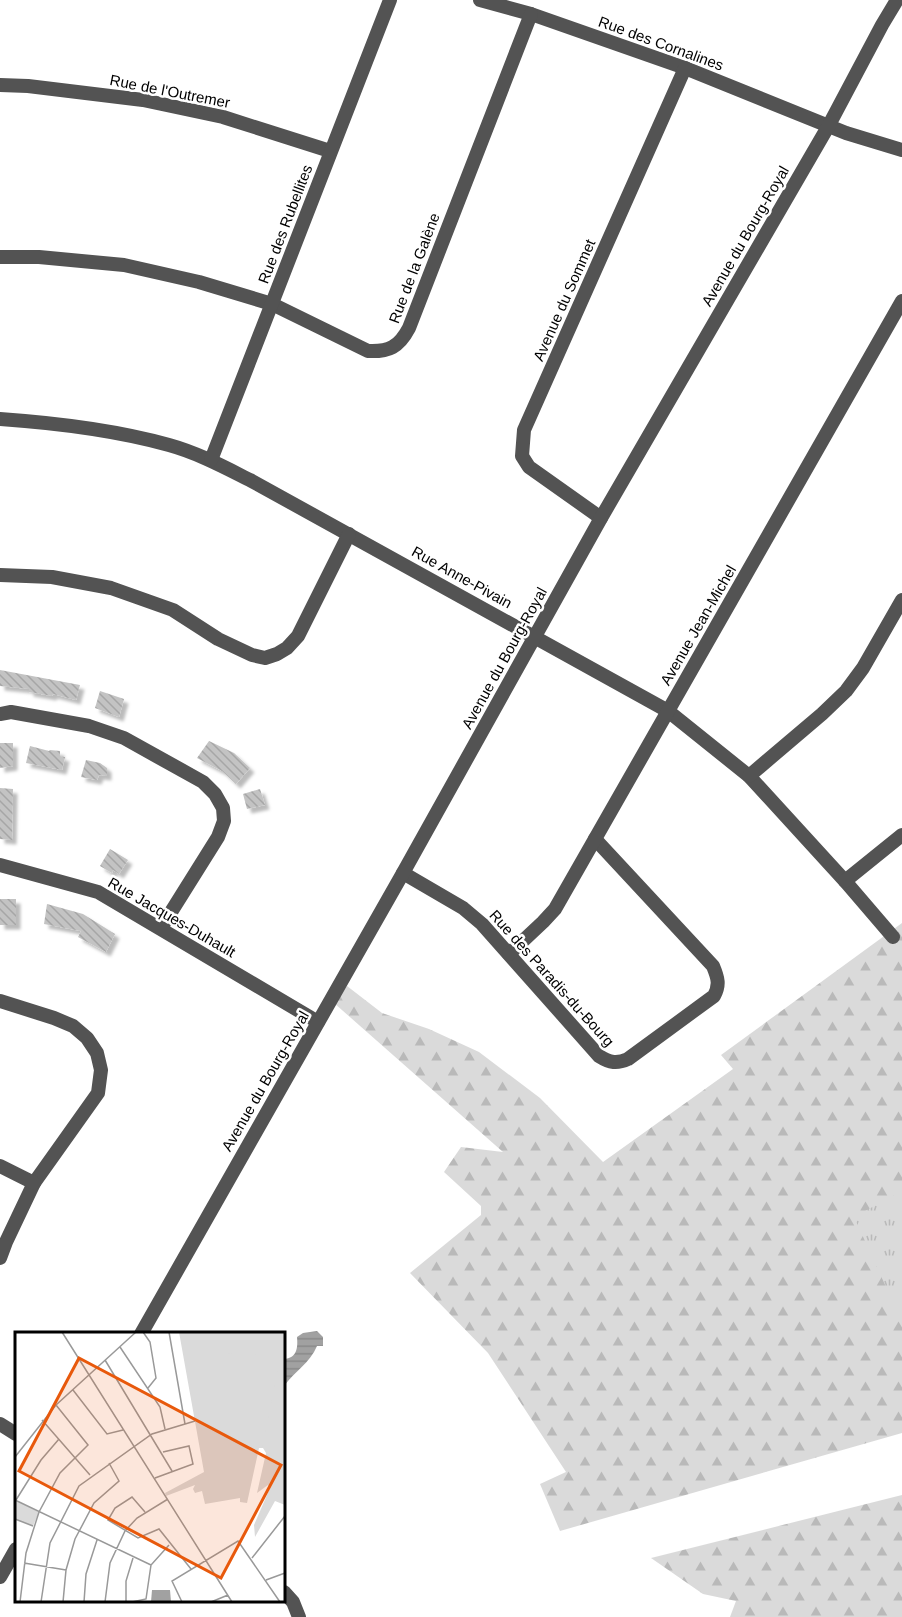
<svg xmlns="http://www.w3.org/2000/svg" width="902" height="1617" font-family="Helvetica,sans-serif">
<defs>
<pattern id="forest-firs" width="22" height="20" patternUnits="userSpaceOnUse" patternTransform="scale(1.5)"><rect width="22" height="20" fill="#dadada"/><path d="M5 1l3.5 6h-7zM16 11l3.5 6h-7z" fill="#b9b9b9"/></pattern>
<pattern id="park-tufts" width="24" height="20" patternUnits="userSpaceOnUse" patternTransform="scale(1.5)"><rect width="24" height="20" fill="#dadada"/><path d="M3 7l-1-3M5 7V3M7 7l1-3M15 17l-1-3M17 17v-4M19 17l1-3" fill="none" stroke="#b9b9b9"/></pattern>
<pattern id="water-rules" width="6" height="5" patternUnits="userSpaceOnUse" patternTransform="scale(1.5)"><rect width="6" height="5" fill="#a1a1a1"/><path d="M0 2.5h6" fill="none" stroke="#898989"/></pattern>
<pattern id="building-back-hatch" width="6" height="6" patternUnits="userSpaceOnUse" patternTransform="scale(1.5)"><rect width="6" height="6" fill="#c3c3c3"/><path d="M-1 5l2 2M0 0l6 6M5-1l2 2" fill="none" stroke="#a6a6a6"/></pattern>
<filter id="shadow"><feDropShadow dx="4.5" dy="4.5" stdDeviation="1.5" flood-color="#0004"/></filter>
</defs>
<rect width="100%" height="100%" fill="#fff"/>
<!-- forest -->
<g fill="url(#forest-firs)">
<polygon points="902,923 902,1433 560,1531 540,1484 566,1472 488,1353 410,1273 481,1215 481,1206 444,1172 461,1147 503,1152 334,1003 347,986 382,1013 429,1029 479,1052 540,1098 603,1162 733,1069 721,1055"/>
<polygon points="902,1495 902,1617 730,1617 736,1601 703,1594 651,1558"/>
</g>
<!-- park -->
<polygon fill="url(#park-tufts)" points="902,1191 902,1322 854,1217"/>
<!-- water -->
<path fill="url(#water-rules)" d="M317,1331L323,1337V1346H317C310,1363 295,1371 284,1386V1359C297,1358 298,1348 297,1337L303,1333Z"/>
<!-- building -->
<g fill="url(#building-back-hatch)" filter="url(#shadow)">
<polygon points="0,670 80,685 76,700 53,694 52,696 29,692 29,689 0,686"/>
<polygon points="100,691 124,699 119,717 95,708"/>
<polygon points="209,741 234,753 250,768 236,784 222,771 197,758"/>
<polygon points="0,743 13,743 13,766 0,768"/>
<polygon points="30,746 49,751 50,750 60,751 60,756 65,757 62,770 26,763"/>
<polygon points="86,760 100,763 107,768 107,776 99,775 97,780 81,777"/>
<polygon points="0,788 13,789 12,840 0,839"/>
<polygon points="260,789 265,805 247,809 243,794"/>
<polygon points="110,849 128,860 119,874 113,870 112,873 100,866"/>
<rect x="0" y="899" width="16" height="26"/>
<polygon points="47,904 83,914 115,934 106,952 78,937 81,931 44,924"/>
</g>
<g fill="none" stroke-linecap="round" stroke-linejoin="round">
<!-- minor -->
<g stroke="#535353" stroke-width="14">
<polyline points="480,0 531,14 685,68 846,133 902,150"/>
<polyline points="0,85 28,86 143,100 223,117 330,151"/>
<path d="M0,257H39L124,265L199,282L272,304L368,351C389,352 399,347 409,328L531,14"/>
<path d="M0,419C57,423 115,430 169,445C198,453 224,467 250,480L668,711L749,776L845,881L893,937"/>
<polyline points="211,460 390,0"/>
<polyline points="601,518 529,467 522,456 524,430 685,68"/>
<polyline points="0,575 52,577 111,588 173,610 218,639 252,655 265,658 277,654 287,648 298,636 349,534"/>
<polyline points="0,714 11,712 89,726 124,738 203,782 215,794 223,808 224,821 218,837 161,928"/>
<polyline points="749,776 822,714 846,691 863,668 902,600"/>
<polyline points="0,865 98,892 318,1022"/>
<path d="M403,873L463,908L482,924L599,1056C610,1063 617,1064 628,1059L714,996C720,985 718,978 713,966L595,839"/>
<polyline points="845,881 902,835"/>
<polyline points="509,954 543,922 555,909 902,301"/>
<polyline points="0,1001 54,1018 73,1026 87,1038 97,1053 101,1070 98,1093 34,1183 6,1242 0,1258"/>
<polyline points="0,1166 34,1183"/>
<polyline points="141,1334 403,873 601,518 829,125 882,25 897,0"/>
<polyline points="0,1424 16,1434"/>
<polyline points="0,1577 16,1549"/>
<polyline points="284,1592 293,1602 299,1617"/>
</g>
</g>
<g text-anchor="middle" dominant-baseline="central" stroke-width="5" stroke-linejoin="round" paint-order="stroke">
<!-- street labels -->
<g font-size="15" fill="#000" stroke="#fff">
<text transform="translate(661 43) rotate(20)">Rue des Cornalines</text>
<text transform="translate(170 91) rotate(11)">Rue de l'Outremer</text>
<text transform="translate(285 224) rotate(-69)">Rue des Rubellites</text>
<text transform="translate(745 236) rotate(-60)">Avenue du Bourg-Royal</text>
<text transform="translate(414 268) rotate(-69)">Rue de la Galène</text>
<text transform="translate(564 300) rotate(-66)">Avenue du Sommet</text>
<text transform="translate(462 577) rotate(29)">Rue Anne-Pivain</text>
<text transform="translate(698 625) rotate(-60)">Avenue Jean-Michel</text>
<text transform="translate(504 658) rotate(-61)">Avenue du Bourg-Royal</text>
<text transform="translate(172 917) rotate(30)">Rue Jacques-Duhault</text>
<text transform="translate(552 978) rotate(48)">Rue des Paradis-du-Bourg</text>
<text transform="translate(265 1081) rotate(-60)">Avenue du Bourg-Royal</text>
</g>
</g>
<!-- overview -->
<g transform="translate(15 1332)">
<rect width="270" height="270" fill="#fff"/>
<path d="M164,0H270V173L260,169L240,205L239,193L255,156L253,153L242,161L251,121L248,116H244L232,171L225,170V166L190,172L187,159L180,161L178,157L180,153L151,164L150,161L189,140Z" fill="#dadada"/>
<path d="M213,21L266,24L247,115L213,113ZM0,168L24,180L18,194L0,187Z" fill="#dadada"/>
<path d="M137,258H155L156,270H136Z" fill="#a1a1a1"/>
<path fill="none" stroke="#999" stroke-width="1.5" d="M47,0L217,270M128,0L135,10L141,46L133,56M154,0L170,92M105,15L145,75L150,97M90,28L157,139M58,58L92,102L108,98M27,88L75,143M0,125L41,73L121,0M140,146L178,132L174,114L148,120M0,168L136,233M1,168L26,128L44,107M130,180L117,165L100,176L93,188L123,206L144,197L176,237M0,187L18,194M237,226L270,184M9,231L51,238M251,248L270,241M5,270L11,221L24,180L45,141L73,113L41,73M26,270L35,211L64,154L137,102L180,89M48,270L51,238L60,207L79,171L104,149L94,131M69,270L71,242L82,208M90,270L95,231L110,199L122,186L153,167M111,270V249L118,226M117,270L131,267L136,233L154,213M167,270L157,249L223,209L265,270M196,270L213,263"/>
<path fill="#e8590c" fill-opacity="0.15" stroke="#e8590c" stroke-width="3" d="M64,26L266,133L206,246L4,139Z"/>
<rect width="270" height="270" fill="none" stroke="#000" stroke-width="3"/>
</g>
</svg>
